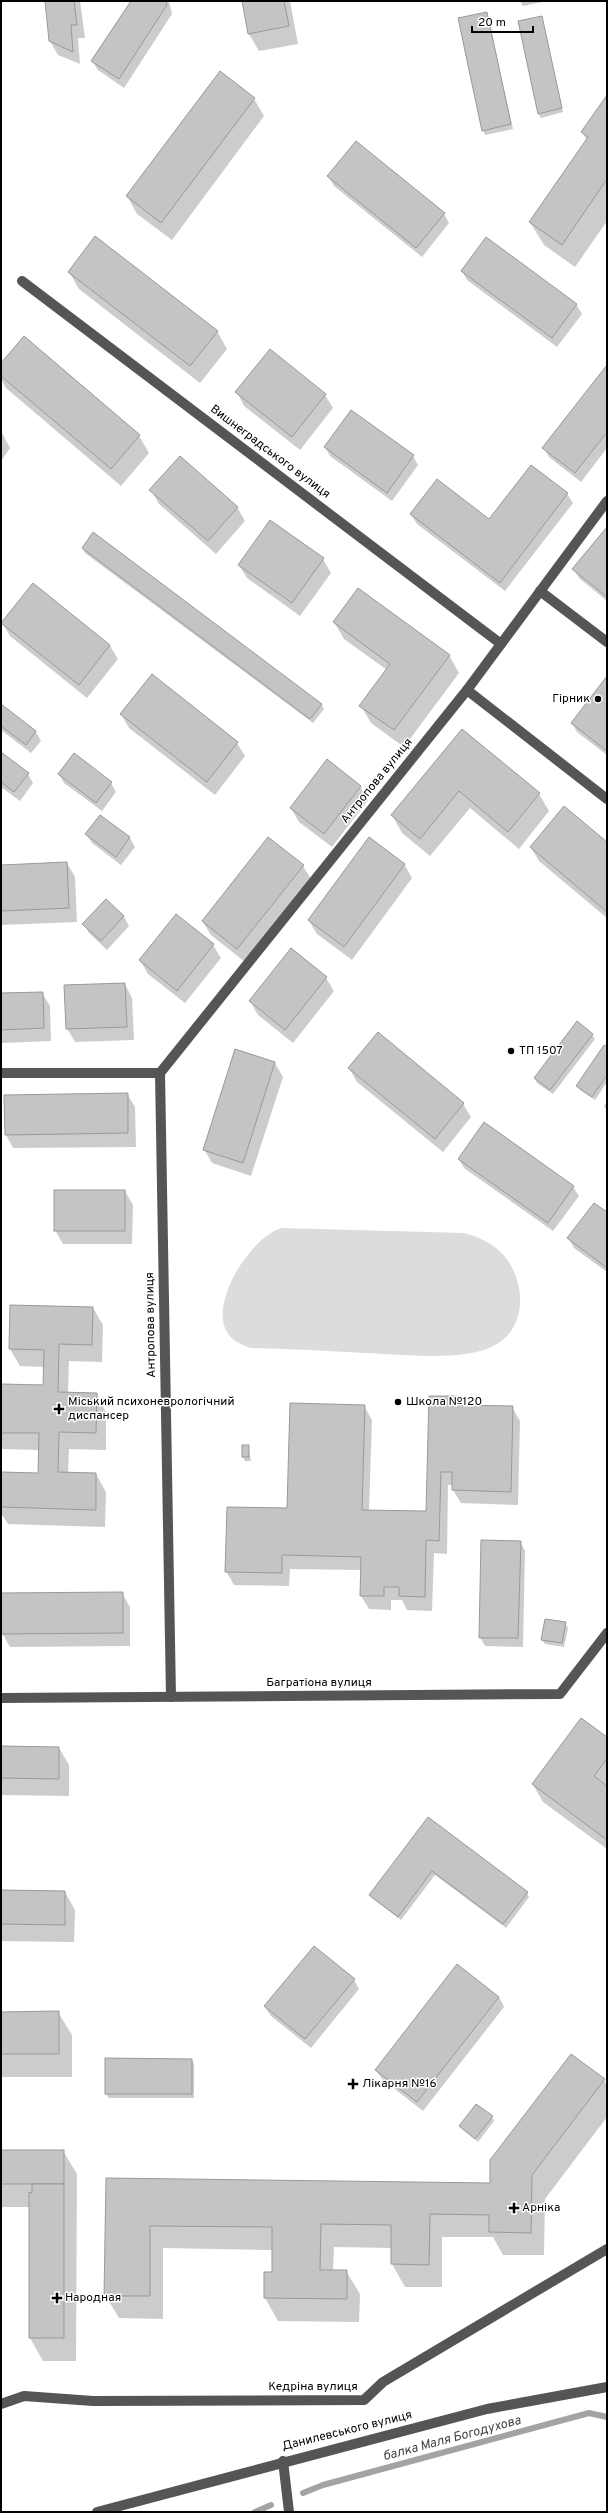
<svg xmlns="http://www.w3.org/2000/svg" width="608" height="2513" font-family="Overpass,sans-serif">
<rect width="100%" height="100%" fill="#fff"/>
<!-- green -->
<path fill="#dcdcdc" d="M282,1228L464,1233C490,1240 509,1253 517,1280C524,1303 520,1330 497,1344C466,1363 401,1354 365,1353C327,1351 289,1349 250,1348C243,1345 234,1342 229,1335C206,1306 251,1236 282,1228Z"/>
<!-- shadow -->
<g fill="#0003">
<polygon points="46,1 80,1 85,38 78,38 80,64 58,55 50,41"/>
<polygon points="132,1 169,1 172,14 124,88 98,70 92,61"/>
<polygon points="243,1 290,1 298,44 259,51 249,34"/>
<polygon points="520,1 547,1 523,6"/>
<polygon points="487,13 513,129 485,135 483,130"/>
<polygon points="541,17 563,112 541,118 538,113"/>
<polygon points="220,73 254,99 264,116 172,240 137,214 127,196"/>
<polygon points="607,97 607,221 575,267 544,245 530,222 587,140 582,132"/>
<polygon points="328,176 444,214 449,223 422,257 334,186"/>
<polygon points="462,271 576,304 582,314 557,347 467,280"/>
<polygon points="69,272 217,331 227,349 200,383 79,289"/>
<polygon points="270,351 325,395 333,408 300,450 244,406 237,392"/>
<polygon points="1,365 139,436 149,453 121,486 6,388 1,379"/>
<polygon points="607,367 607,448 581,482 549,457 544,448"/>
<polygon points="1,431 10,448 1,461"/>
<polygon points="325,447 413,456 418,465 392,501 330,456"/>
<polygon points="531,466 567,494 573,503 505,591 417,524 411,514 490,520"/>
<polygon points="151,490 237,507 245,521 216,554 159,504"/>
<polygon points="270,521 323,559 331,573 300,616 247,578 239,565"/>
<polygon points="607,529 607,601 579,578 574,569"/>
<polygon points="83,548 321,704 324,709 313,723 85,553"/>
<polygon points="33,584 110,646 118,659 87,698 10,636 2,622"/>
<polygon points="334,622 449,655 459,673 404,747 371,723 361,706 387,670 344,639"/>
<polygon points="607,678 607,755 577,732 572,723"/>
<polygon points="1,705 36,732 41,741 31,753 1,730"/>
<polygon points="121,714 237,743 245,756 215,795 129,728"/>
<polygon points="462,731 539,794 549,811 519,849 470,808 430,856 402,833 392,815"/>
<polygon points="1,753 28,774 33,783 20,801 1,787"/>
<polygon points="59,774 111,783 116,792 102,811 64,783"/>
<polygon points="360,786 368,800 332,847 299,822 291,808"/>
<polygon points="100,816 130,838 135,847 121,865 92,843 86,834"/>
<polygon points="607,843 607,918 539,861 531,848"/>
<polygon points="67,863 75,877 77,922 1,925 1,866"/>
<polygon points="404,864 412,878 352,960 317,934 309,921"/>
<polygon points="303,866 311,879 245,962 211,935 203,922"/>
<polygon points="106,900 124,917 129,926 107,950 89,933 84,924"/>
<polygon points="176,915 213,945 221,958 185,1003 148,974 140,960"/>
<polygon points="326,978 334,991 293,1043 258,1015 250,1001"/>
<polygon points="125,984 132,998 134,1040 75,1042 67,1028"/>
<polygon points="42,993 50,1006 51,1041 1,1043 1,994"/>
<polygon points="378,1034 463,1104 471,1117 443,1152 357,1082 349,1068"/>
<polygon points="592,1035 595,1039 553,1094 537,1083 535,1078"/>
<polygon points="607,1048 607,1082 595,1100 580,1090 577,1086"/>
<polygon points="236,1051 275,1063 283,1077 251,1176 212,1163 204,1149"/>
<polygon points="127,1094 135,1107 136,1147 13,1148 6,1135"/>
<polygon points="607,1102 607,1111 604,1106"/>
<polygon points="459,1159 573,1187 579,1196 553,1231 464,1168"/>
<polygon points="125,1191 133,1205 132,1244 63,1244 55,1230"/>
<polygon points="607,1213 607,1272 574,1248 569,1239"/>
<polygon points="11,1306 93,1308 103,1325 102,1362 69,1361 68,1393 96,1394 106,1412 106,1450 69,1449 68,1474 96,1474 106,1492 105,1527 8,1524 1,1513 1,1473 39,1474 39,1450 1,1449 1,1385 44,1386 44,1367 20,1366 10,1349"/>
<polygon points="457,1397 462,1406 512,1407 520,1421 518,1505 461,1503 453,1490 453,1485 448,1485 447,1554 434,1553 432,1611 407,1610 402,1600 391,1600 391,1610 369,1609 361,1596 362,1570 290,1569 289,1586 234,1585 226,1571 288,1510 364,1406 372,1420 369,1511 427,1512"/>
<polygon points="248,1446 251,1461 245,1461 243,1457"/>
<polygon points="520,1541 525,1551 523,1647 485,1646 480,1637"/>
<polygon points="122,1593 130,1607 130,1646 10,1647 2,1633"/>
<polygon points="565,1623 568,1628 564,1647 545,1644 542,1640"/>
<polygon points="607,1738 607,1849 543,1802 533,1785"/>
<polygon points="1,1748 59,1748 69,1765 69,1796 1,1795"/>
<polygon points="428,1818 527,1893 529,1897 506,1928 435,1875 401,1920 373,1899 370,1895"/>
<polygon points="1,1891 65,1892 75,1910 74,1942 1,1941"/>
<polygon points="354,1980 359,1989 311,2048 271,2016 265,2007"/>
<polygon points="499,1997 504,2007 423,2111 382,2079 376,2070"/>
<polygon points="58,2012 72,2035 72,2077 1,2077 1,2013"/>
<polygon points="192,2060 194,2064 194,2098 109,2098 106,2094"/>
<polygon points="604,2080 607,2085 607,2117 545,2199 544,2255 503,2255 493,2237 442,2237 442,2287 405,2287 392,2264 392,2248 334,2247 333,2271 346,2271 360,2294 359,2322 278,2321 265,2298 273,2273 273,2250 163,2248 163,2319 119,2318 105,2295 107,2179 491,2184"/>
<polygon points="492,2117 494,2121 478,2142 460,2126"/>
<polygon points="1,2151 63,2151 77,2174 76,2361 43,2361 30,2338 30,2207 1,2207"/>
</g>
<g fill="none" stroke-linecap="round" stroke-linejoin="round">
<!-- stream -->
<g stroke="#a3a3a3" stroke-width="6">
<polyline points="303,2493 323,2485 589,2413 607,2417"/>
<polyline points="255,2512 271,2505"/>
</g>
</g>
<!-- building -->
<g fill="#c4c4c4" stroke="#999">
<polygon points="45,1 74,1 77,25 71,25 73,52 49,41"/>
<polygon points="131,1 166,1 167,5 119,79 91,61"/>
<polygon points="242,1 284,1 289,26 248,34"/>
<polygon points="487,12 511,124 482,131 458,18"/>
<polygon points="542,16 562,108 538,114 518,21"/>
<polygon points="220,71 255,98 161,223 126,196"/>
<polygon points="607,95 607,179 562,245 529,222 588,137 581,132"/>
<polygon points="356,141 445,213 416,248 327,176"/>
<polygon points="95,236 218,331 190,366 68,272"/>
<polygon points="486,237 577,304 552,338 461,271"/>
<polygon points="24,336 140,435 111,469 1,376 1,363"/>
<polygon points="270,349 326,394 292,437 235,392"/>
<polygon points="607,365 607,432 575,473 542,448"/>
<polygon points="351,410 414,455 387,493 324,447"/>
<polygon points="180,456 238,507 208,541 149,490"/>
<polygon points="531,465 568,493 500,583 410,514 437,479 489,519"/>
<polygon points="270,520 324,558 292,603 238,565"/>
<polygon points="607,527 607,597 572,569"/>
<polygon points="93,532 322,704 310,719 82,548"/>
<polygon points="33,583 110,645 79,685 1,623"/>
<polygon points="358,588 450,655 394,730 359,706 390,664 333,622"/>
<polygon points="152,674 238,742 207,782 120,714"/>
<polygon points="607,676 607,751 571,723"/>
<polygon points="1,704 36,731 26,745 1,726"/>
<polygon points="462,729 540,793 508,832 459,791 420,839 391,815"/>
<polygon points="1,752 29,773 14,792 1,782"/>
<polygon points="74,753 112,782 96,803 58,774"/>
<polygon points="327,759 361,786 324,834 290,808"/>
<polygon points="564,806 607,842 607,912 530,847"/>
<polygon points="100,815 130,837 116,857 85,834"/>
<polygon points="268,837 304,865 237,949 202,921"/>
<polygon points="369,837 405,864 344,947 308,920"/>
<polygon points="67,862 69,908 1,911 1,865"/>
<polygon points="106,899 124,916 101,941 82,924"/>
<polygon points="176,914 214,944 177,991 139,960"/>
<polygon points="291,948 327,977 285,1030 249,1001"/>
<polygon points="125,983 127,1027 66,1029 64,985"/>
<polygon points="43,992 44,1028 1,1030 1,993"/>
<polygon points="577,1021 593,1034 550,1090 534,1078"/>
<polygon points="378,1032 464,1103 435,1139 348,1068"/>
<polygon points="604,1045 607,1047 607,1075 592,1097 576,1086"/>
<polygon points="235,1049 275,1062 243,1163 203,1150"/>
<polygon points="128,1093 128,1133 5,1135 4,1095"/>
<polygon points="484,1122 574,1186 548,1223 458,1159"/>
<rect x="54" y="1190" width="71" height="41"/>
<polygon points="594,1203 607,1212 607,1268 567,1238"/>
<polygon points="10,1305 93,1307 92,1345 59,1344 58,1392 97,1393 96,1433 59,1432 58,1472 96,1473 96,1510 1,1507 1,1472 38,1473 39,1433 1,1433 1,1384 43,1385 44,1350 9,1349"/>
<polygon points="429,1396 457,1396 457,1405 513,1406 511,1492 452,1490 452,1472 441,1472 439,1541 426,1540 425,1597 399,1596 399,1587 384,1587 384,1596 360,1596 361,1557 282,1555 282,1573 225,1572 227,1507 287,1508 290,1403 365,1405 362,1510 426,1511"/>
<rect x="242" y="1445" width="7" height="12"/>
<polygon points="481,1540 521,1541 518,1638 479,1638"/>
<polygon points="123,1592 123,1633 1,1634 1,1593"/>
<polygon points="545,1619 566,1622 562,1643 541,1640"/>
<polygon points="581,1718 607,1737 607,1759 594,1776 607,1786 607,1840 532,1784"/>
<polygon points="1,1746 59,1747 59,1779 1,1778"/>
<polygon points="428,1817 528,1892 503,1924 432,1871 398,1917 369,1895"/>
<polygon points="1,1890 65,1891 65,1925 1,1924"/>
<polygon points="314,1946 355,1979 305,2039 264,2006"/>
<polygon points="457,1964 499,1997 417,2102 375,2070"/>
<polygon points="59,2011 59,2054 1,2054 1,2012"/>
<polygon points="571,2054 605,2079 532,2175 531,2233 489,2232 489,2215 430,2214 429,2265 391,2264 391,2225 321,2224 320,2270 347,2270 347,2299 264,2298 264,2272 272,2272 272,2227 150,2226 150,2296 104,2296 106,2178 490,2183 490,2160"/>
<polygon points="105,2058 192,2059 192,2094 105,2094"/>
<polygon points="476,2104 493,2116 475,2139 459,2126"/>
<rect x="1" y="2150" width="63" height="34"/>
<polygon points="32,2184 64,2184 64,2338 29,2338 29,2192 32,2193"/>
</g>
<g fill="none" stroke-linecap="round" stroke-linejoin="round">
<!-- minor -->
<g stroke="#555" stroke-width="10">
<polyline points="22,281 501,644"/>
<polyline points="540,591 607,642"/>
<polyline points="467,690 607,799"/>
<polyline points="1,1073 160,1073 467,690 607,501"/>
<polyline points="160,1073 171,1697"/>
<polyline points="1,1698 560,1694 607,1633"/>
<polyline points="1,2404 24,2396 93,2401 364,2400 383,2382 607,2249"/>
<polyline points="283,2461 289,2512"/>
<polyline points="97,2512 487,2409 607,2387"/>
</g>
</g>
<!-- markers -->
<g fill="#000" stroke="#fff" stroke-width="1.5">
<circle cx="598" cy="699" r="4"/>
<circle cx="511" cy="1051" r="4"/>
<circle cx="398" cy="1402" r="4"/>
<path d="M57 1403h4v4h4v4h-4v4h-4v-4h-4v-4h4z"/>
<path d="M351 2078h4v4h4v4h-4v4h-4v-4h-4v-4h4z"/>
<path d="M512 2202h4v4h4v4h-4v4h-4v-4h-4v-4h4z"/>
<path d="M55 2292h4v4h4v4h-4v4h-4v-4h-4v-4h4z"/>
</g>
<g text-anchor="middle" dominant-baseline="central" stroke-width="3" stroke-linejoin="round" paint-order="stroke">
<!-- street labels -->
<g font-size="12" fill="#000" stroke="#fff">
<text transform="translate(270 452) rotate(37)">Вишнеградського вулиця</text>
<text transform="translate(377 781) rotate(-51)">Антропова вулиця</text>
<text transform="translate(151 1325) rotate(-91)">Антропова вулиця</text>
<text x="319" y="1683">Багратіона вулиця</text>
<text x="313" y="2387">Кедріна вулиця</text>
<text transform="translate(347 2431) rotate(-14)">Данилевського вулиця</text>
</g>
<!-- poi labels -->
<g font-size="12" fill="#000" stroke="#fff" text-anchor="start">
<text x="590" y="699" text-anchor="end">Гірник</text>
<text x="519" y="1051">ТП 1507</text>
<text x="68" y="1402">Міський психоневрологічний<tspan x="68" dy="14">диспансер</tspan></text>
<text x="406" y="1402">Школа №120</text>
<text x="362" y="2084">Лікарня №16</text>
<text x="522" y="2208">Арніка</text>
<text x="65" y="2298">Народная</text>
</g>
<!-- water labels -->
<g font-size="13" font-style="italic" fill="#444" stroke="#fff">
<text transform="translate(452 2439) rotate(-15)">балка Маля Богодухова</text>
</g>
</g>
<!-- border -->
<rect width="608" height="2513" fill="none" stroke="#000000" stroke-width="4"/>
<!-- scale -->
<path d="M472 26v6h61v-6" fill="none" stroke="#000000" stroke-width="2"/>
<text x="478" y="26" font-size="12" fill="#000000" stroke="#ffffff" stroke-width="3" paint-order="stroke">20 m</text>
</svg>
